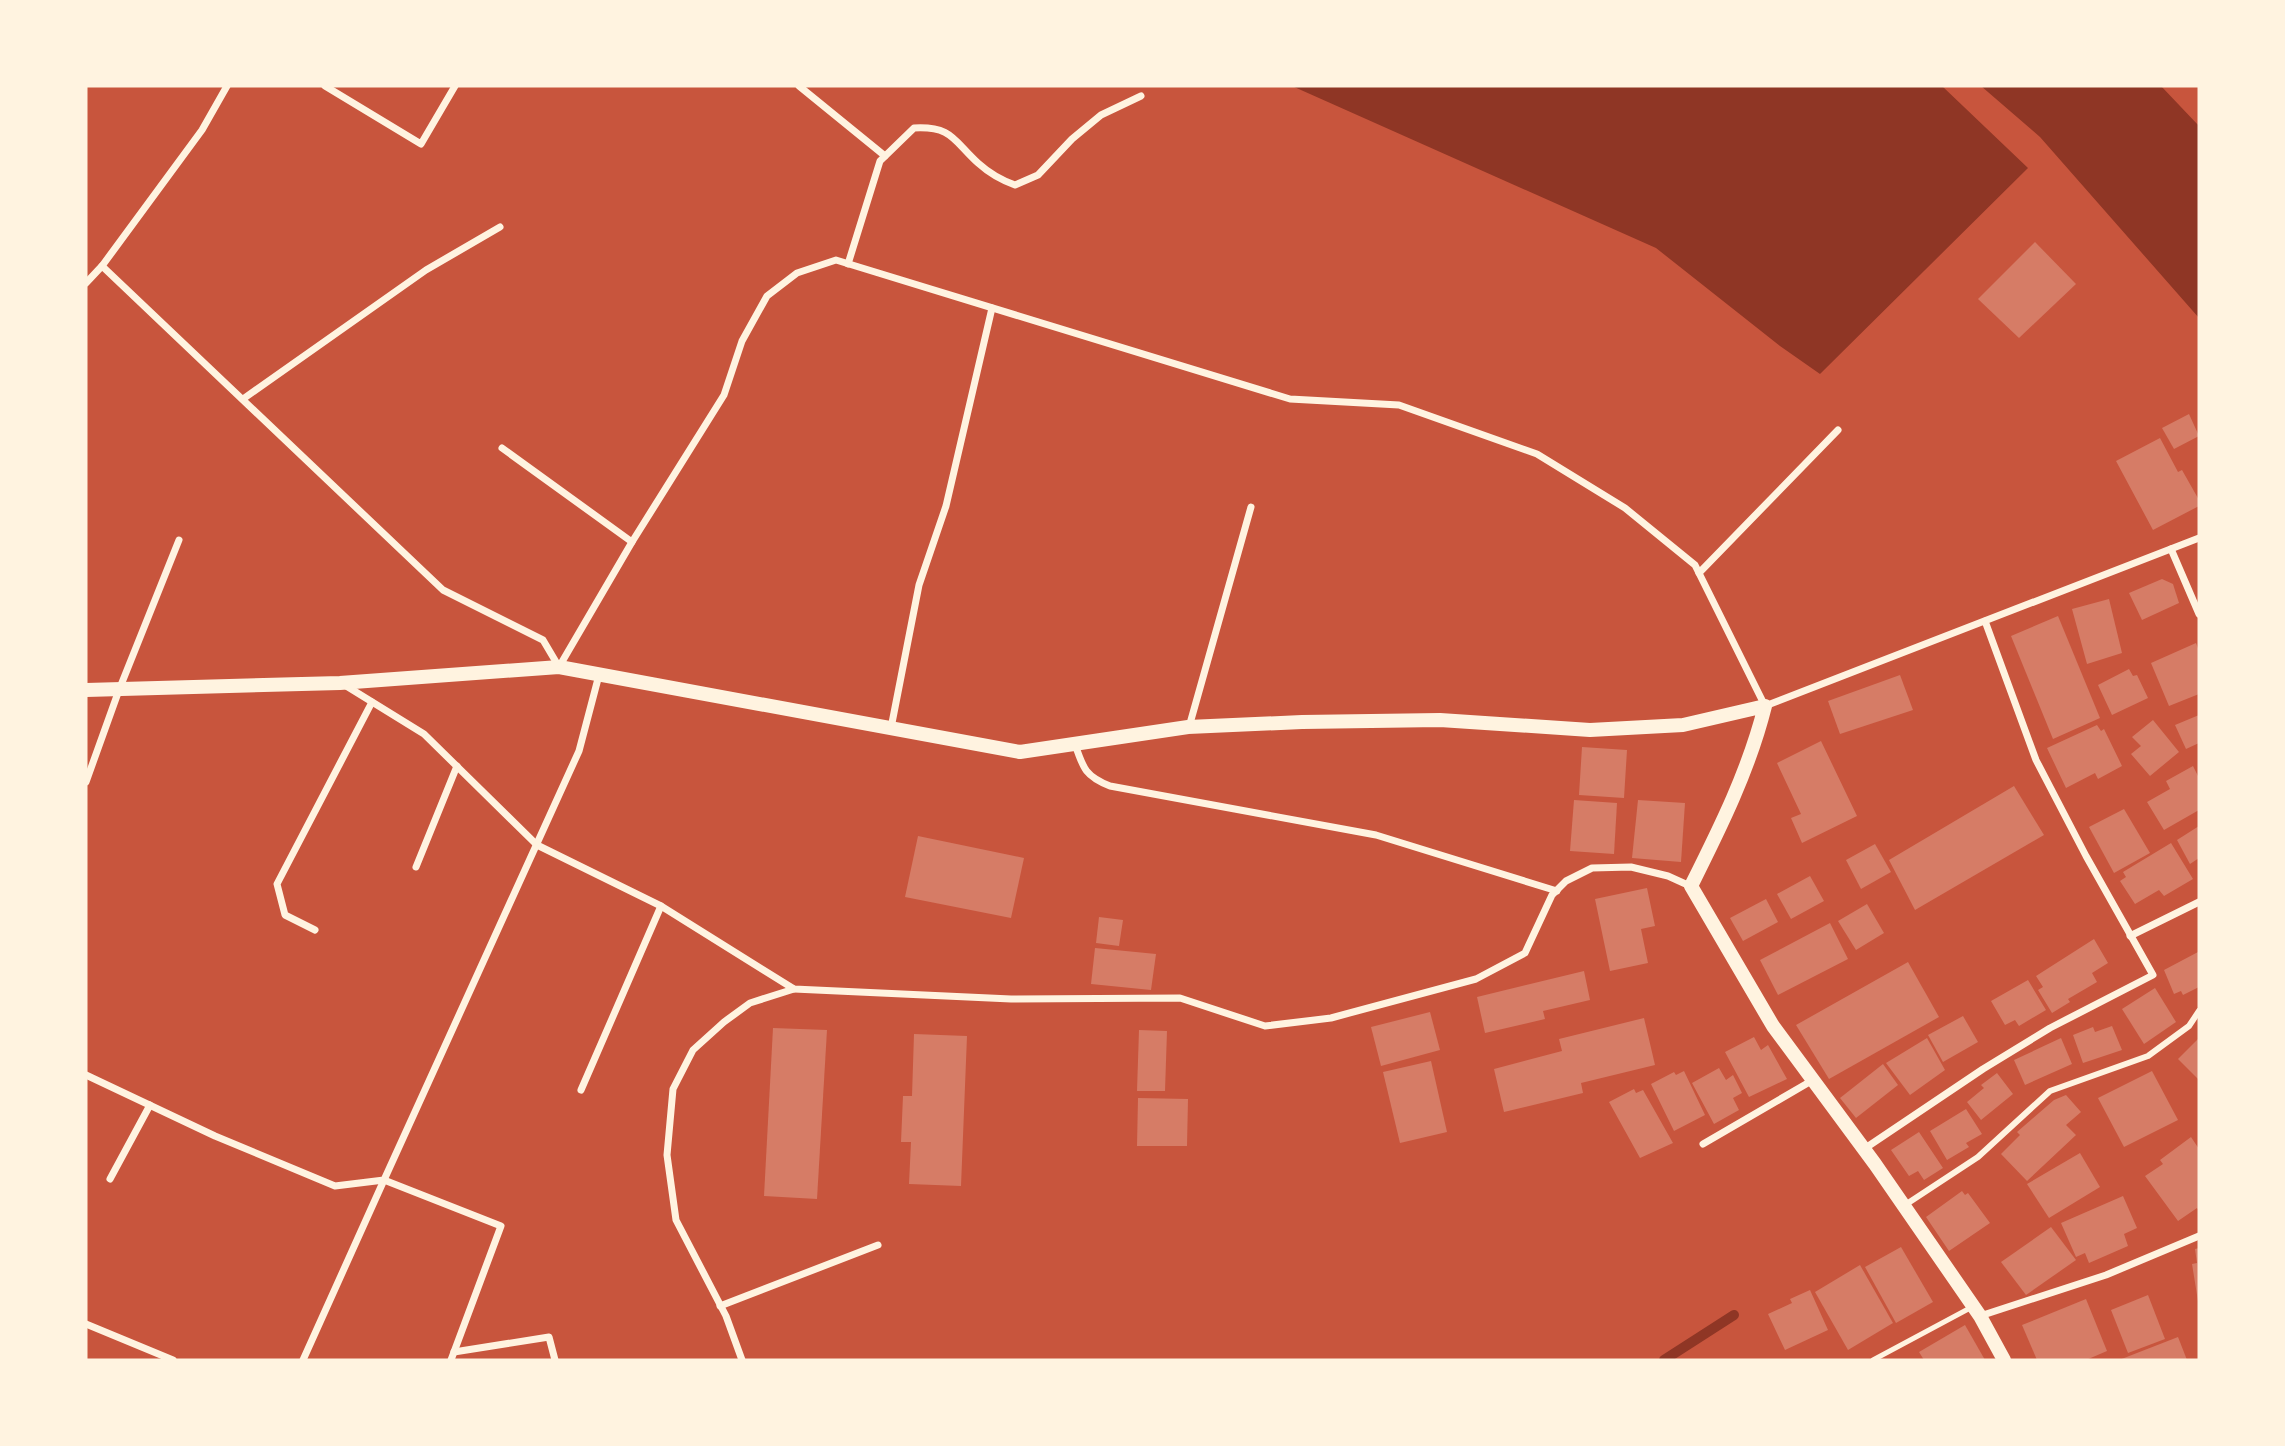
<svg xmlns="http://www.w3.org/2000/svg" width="2285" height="1446" font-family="'Fira Sans Condensed',sans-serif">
<rect width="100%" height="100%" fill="#c8553d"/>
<!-- water -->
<g fill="#8f3625">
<polygon points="1292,86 1942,86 2028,168 1820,374 1780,346 1656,248"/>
<polygon points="1981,86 2161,86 2199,126 2199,318 2040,137"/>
</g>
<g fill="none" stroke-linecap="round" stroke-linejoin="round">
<!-- stream -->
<polyline stroke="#8f3625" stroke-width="10" points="1664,1360 1734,1315"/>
</g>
<!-- building -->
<g fill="#d67c66">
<polygon points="2035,242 2076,284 2019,338 1978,299"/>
<polygon points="2189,414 2199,436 2174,449 2162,428"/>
<polygon points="2160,438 2178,472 2182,470 2199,500 2199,506 2153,530 2116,461"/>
<polygon points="2162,579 2173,584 2179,603 2142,620 2129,593"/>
<polygon points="2109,599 2122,653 2087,664 2072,609"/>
<polygon points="2058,616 2100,718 2053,739 2011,636"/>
<polygon points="2196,643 2199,651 2199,694 2169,706 2151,663"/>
<polygon points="2129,669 2133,676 2137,675 2148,698 2112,715 2098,685"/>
<polygon points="1900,675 1913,710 1840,734 1828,701"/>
<polygon points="2199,715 2199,743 2186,749 2175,725"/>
<polygon points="2153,720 2179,752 2150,776 2131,754 2141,746 2132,737"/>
<polygon points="2097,725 2101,731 2104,729 2122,766 2098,779 2095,773 2066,788 2047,748"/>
<polygon points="1821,741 1857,816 1802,843 1791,818 1801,814 1777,763"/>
<polygon points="1582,747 1627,750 1624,798 1579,795"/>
<polygon points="2193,766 2199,778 2199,810 2164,830 2147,802 2170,789 2166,781"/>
<polygon points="2014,786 2044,835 1915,910 1889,860"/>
<polygon points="1574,800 1617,803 1614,854 1570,851"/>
<polygon points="1638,800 1685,803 1681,862 1632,858"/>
<polygon points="2124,809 2150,853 2114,873 2089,827"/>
<polygon points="2199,826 2199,858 2190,864 2177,840"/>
<polygon points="918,836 1024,858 1011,918 905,897"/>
<polygon points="2171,843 2193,879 2164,896 2159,890 2135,904 2120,881 2126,877 2123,872"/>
<polygon points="1875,844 1891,872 1861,889 1846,860"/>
<polygon points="1810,876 1824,901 1791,919 1777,894"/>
<polygon points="1647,888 1655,926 1641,929 1648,963 1610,971 1595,899"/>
<polygon points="1766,899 1778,922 1743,941 1730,918"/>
<polygon points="1867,904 1884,933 1856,950 1838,921"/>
<polygon points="1099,917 1123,920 1119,946 1096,943"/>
<polygon points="1830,923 1848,959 1778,995 1760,960"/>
<polygon points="2094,939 2108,963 2092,973 2097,982 2068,999 2070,1002 2052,1013 2038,990 2043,987 2036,976"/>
<polygon points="1095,948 1156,954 1151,990 1091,984"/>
<polygon points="2198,952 2199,987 2183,995 2181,991 2174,994 2164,970"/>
<polygon points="1908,962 1939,1017 1829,1079 1796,1025"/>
<polygon points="1584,971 1590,1000 1543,1011 1545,1019 1485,1033 1477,997"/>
<polygon points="2028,980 2046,1010 2019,1026 2015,1020 2005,1025 1991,1001"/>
<polygon points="2155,988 2176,1022 2144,1044 2122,1009"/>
<polygon points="1430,1012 1440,1050 1381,1066 1371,1027"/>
<polygon points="1963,1016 1978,1042 1943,1062 1928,1035"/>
<polygon points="1644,1018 1655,1065 1581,1083 1583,1093 1504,1112 1494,1069 1562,1051 1559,1039"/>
<polygon points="2112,1026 2122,1050 2083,1063 2073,1035 2093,1027 2095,1032"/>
<polygon points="773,1028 827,1030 817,1199 764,1196"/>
<polygon points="1139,1030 1167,1031 1165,1091 1137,1091"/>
<polygon points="914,1034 967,1036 961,1186 909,1184 911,1142 901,1142 903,1096 912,1096"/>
<polygon points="1754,1037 1761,1050 1768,1045 1787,1079 1749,1097 1725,1052"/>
<polygon points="1927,1038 1945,1070 1910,1095 1886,1063"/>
<polygon points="2061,1038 2072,1064 2025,1085 2014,1060"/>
<polygon points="2199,1038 2199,1080 2178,1059"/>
<polygon points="1431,1061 1447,1132 1400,1143 1383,1072"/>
<polygon points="1883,1064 1898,1085 1856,1118 1840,1098"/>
<polygon points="1719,1068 1726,1080 1733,1075 1742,1093 1733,1098 1739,1110 1714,1124 1692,1083"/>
<polygon points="1684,1071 1705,1115 1674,1131 1651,1084 1674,1072 1676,1075"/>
<polygon points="2152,1071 2178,1120 2124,1147 2098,1098"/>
<polygon points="1997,1073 2013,1094 1981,1120 1967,1102 1984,1088 1981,1085"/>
<polygon points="1634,1089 1636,1093 1643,1090 1673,1143 1640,1158 1609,1102"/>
<polygon points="2066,1095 2081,1112 2066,1125 2076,1135 2027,1181 2001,1154 2020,1135 2017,1132 2054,1100"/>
<polygon points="1138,1098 1188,1099 1187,1146 1137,1146"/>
<polygon points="1966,1109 1982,1134 1966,1143 1969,1147 1947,1160 1930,1131"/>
<polygon points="1919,1132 1943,1168 1924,1180 1918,1171 1909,1176 1891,1150"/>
<polygon points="2191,1137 2199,1149 2199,1211 2197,1208 2178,1221 2145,1176 2163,1164 2160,1160"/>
<polygon points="2080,1153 2100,1187 2049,1218 2027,1184"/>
<polygon points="1962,1191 1965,1195 1968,1193 1990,1223 1949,1251 1926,1217"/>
<polygon points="2123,1196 2137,1228 2124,1234 2128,1246 2089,1263 2085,1253 2076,1257 2061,1223"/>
<polygon points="2051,1227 2076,1260 2026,1295 2001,1262"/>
<polygon points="1901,1247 1933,1302 1896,1323 1865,1267"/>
<polygon points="2199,1248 2199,1301 2198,1301 2192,1264 2197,1263 2195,1249"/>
<polygon points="1860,1265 1893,1323 1848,1350 1815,1292"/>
<polygon points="1810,1290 1828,1330 1785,1350 1768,1314 1792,1303 1790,1299"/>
<polygon points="2148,1295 2165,1339 2128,1353 2111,1310"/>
<polygon points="2086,1299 2107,1351 2086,1360 2037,1360 2022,1325"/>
<polygon points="1965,1325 1985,1360 1924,1360 1919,1352"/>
<polygon points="2178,1337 2187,1360 2119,1360"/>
</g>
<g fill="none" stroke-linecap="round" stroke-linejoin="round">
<!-- service -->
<polyline stroke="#fff3e0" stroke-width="5" points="1873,1360 1972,1307"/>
<!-- pedestrian -->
<polyline stroke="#fff3e0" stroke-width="6" points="1905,1205 1978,1157 2050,1091 2148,1056 2189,1026 2199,1011"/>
<!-- minor -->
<g stroke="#fff3e0" stroke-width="7">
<polyline points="325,86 421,144 455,86"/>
<polyline points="799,86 885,156"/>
<path d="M848,264L880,161L914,128C952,126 953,140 978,163C989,173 1001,180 1015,185L1038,175L1072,139L1101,115L1141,96"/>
<polyline points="102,266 443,590 543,640 559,667 632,542 724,395 742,341 767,296 797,273 836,260 1290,399 1399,405 1537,454 1625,508 1695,565 1765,706 2199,538"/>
<polyline points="86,283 102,266 202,130 227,86"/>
<polyline points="243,399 426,270 500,227"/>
<polyline points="502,448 632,542"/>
<polyline points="2171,549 2199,614"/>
<polyline points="1699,573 1838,430"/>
<polyline points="343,684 424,734 537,845 661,906 794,989 1011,999 1180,998 1265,1026 1331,1018 1476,979 1525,953 1552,895 1566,881 1592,868 1631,867 1668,876 1690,886"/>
<polyline points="1189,727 1251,507"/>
<polyline points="891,728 919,585 946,506 992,308"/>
<path d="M1075,744C1083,768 1085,776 1110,786L1376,835L1557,891"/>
<polyline points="86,782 119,690 179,540"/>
<polyline points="416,867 457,766"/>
<polyline points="315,930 285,915 277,884 372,702"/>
<polyline points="2130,936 2199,902"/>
<polyline points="86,1075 215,1136 335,1186 384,1180 579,751 599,675"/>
<polyline points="581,1090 661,906"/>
<polyline points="1703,1144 1813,1080"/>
<polyline points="1864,1149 1983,1069 2050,1028 2153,975 2086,856 2036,760 1985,621"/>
<polyline points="110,1179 150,1105"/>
<polyline points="720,1306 878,1245"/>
<polyline points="1980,1316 2106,1275 2199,1236"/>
<polyline points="86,1324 173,1360"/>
<polyline points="454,1352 549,1337 555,1360"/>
<polyline points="303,1360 384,1180 501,1226 451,1360"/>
<polyline points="742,1360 726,1316 676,1220 667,1155 673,1089 693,1050 724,1022 750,1003 794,989"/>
</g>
<!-- secondary -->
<path stroke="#fff3e0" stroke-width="14" d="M86,690L340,683L559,667L1020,752L1188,727L1302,722L1440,720L1590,730L1683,725L1765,706C1749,770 1720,828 1691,886L1773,1026L1875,1164L1980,1316L2004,1360"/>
</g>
<!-- border -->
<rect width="2285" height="1446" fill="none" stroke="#fff3e0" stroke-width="175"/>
</svg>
